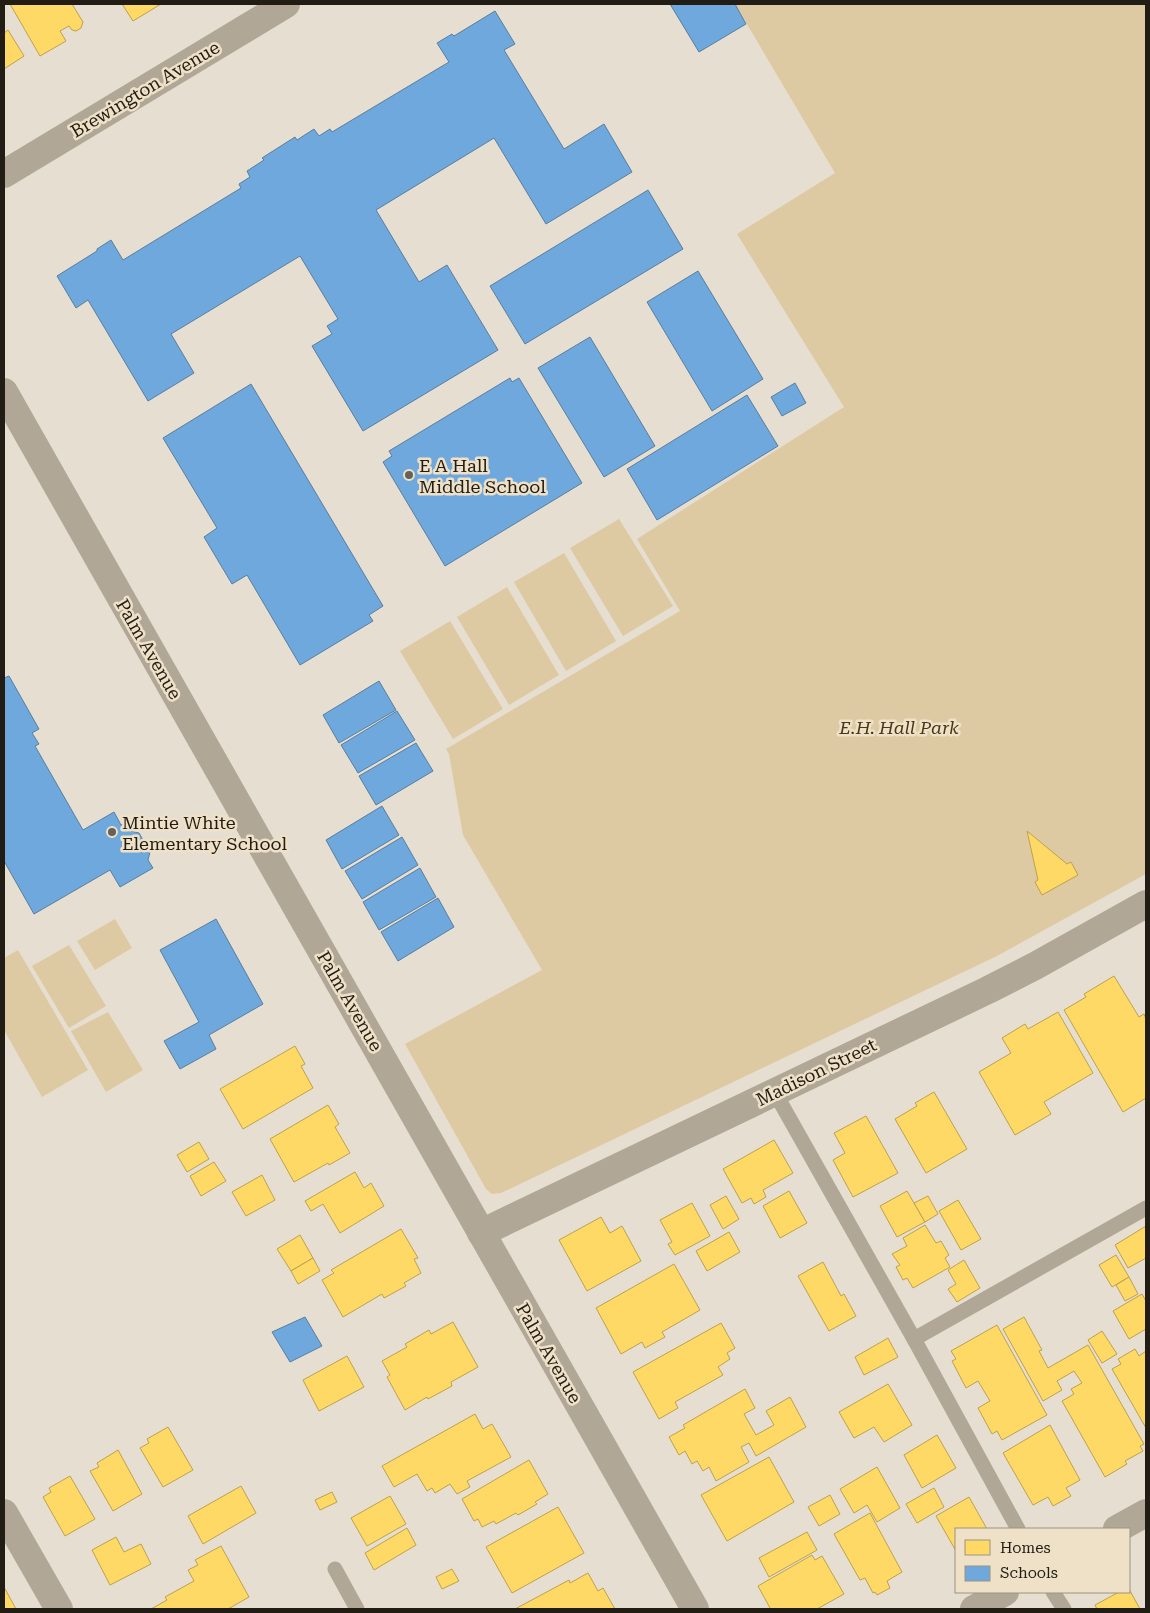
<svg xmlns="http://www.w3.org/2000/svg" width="1150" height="1613" font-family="'Roboto Serif',serif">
<rect width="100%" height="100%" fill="#e6ded0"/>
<!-- green -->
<g fill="#decaa2">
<polygon points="735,4 1146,4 1146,874 997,956 501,1193 492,1194 486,1189 405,1044 542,970 463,835 449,754 446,749 680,611 637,539 844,407 737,234 835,173"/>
<polygon points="619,519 673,606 623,636 570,548"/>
<polygon points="564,553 616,641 566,671 514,582"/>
<polygon points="507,587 559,675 509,705 457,617"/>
<polygon points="450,621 503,709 453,739 400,651"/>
<polygon points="115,919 132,948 95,970 77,941"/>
<polygon points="69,945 106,1006 69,1028 32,966"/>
<polygon points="18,950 88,1070 42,1097 4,1030 4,958"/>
<polygon points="108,1012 143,1070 106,1092 71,1031"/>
</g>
<!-- homes -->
<g fill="#ffd966" stroke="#bda14d">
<polygon points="10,4 72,4 83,22 81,28 76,31 72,30 69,26 60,31 66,41 40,56"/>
<polygon points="122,4 161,4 133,21"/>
<polygon points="8,30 24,56 4,69 4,33"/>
<polygon points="1027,831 1067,864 1071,862 1078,875 1042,895 1035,882 1038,880"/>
<polygon points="1114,976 1139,1017 1144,1014 1146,1019 1146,1098 1123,1112 1064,1010 1086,997 1084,994"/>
<polygon points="1058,1012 1093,1073 1044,1102 1051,1114 1015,1135 979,1072 1011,1053 1002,1038 1025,1024 1028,1029"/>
<polygon points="295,1046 305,1064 301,1066 313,1088 243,1129 220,1089"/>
<polygon points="934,1092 967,1149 926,1173 895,1119 917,1106 915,1103"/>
<polygon points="328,1105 339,1124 335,1127 350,1153 329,1165 328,1163 294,1182 270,1139"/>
<polygon points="866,1116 898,1173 853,1197 833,1160 845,1153 834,1133"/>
<polygon points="774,1140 793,1173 763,1190 766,1197 754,1204 751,1198 742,1203 723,1169"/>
<polygon points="199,1142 209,1159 187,1172 177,1155"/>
<polygon points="214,1162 226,1181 201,1196 190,1176"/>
<polygon points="355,1172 364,1188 371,1183 384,1206 340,1233 323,1204 311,1211 305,1201"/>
<polygon points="262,1175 275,1200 246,1216 232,1192"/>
<polygon points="789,1191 807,1223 780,1238 763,1206"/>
<polygon points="907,1191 925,1222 897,1237 880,1206"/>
<polygon points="726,1196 739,1219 723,1229 710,1205"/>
<polygon points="928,1196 938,1214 925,1222 914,1203"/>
<polygon points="958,1200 981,1239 961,1250 939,1211"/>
<polygon points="692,1203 710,1236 675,1255 668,1244 672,1242 660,1220"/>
<polygon points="601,1217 610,1233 622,1226 641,1261 587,1291 559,1240"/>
<polygon points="925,1225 936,1243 941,1241 949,1255 945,1258 950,1267 913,1288 907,1278 903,1280 896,1267 900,1265 892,1254 907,1246 903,1238"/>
<polygon points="1146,1226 1146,1258 1128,1268 1115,1245"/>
<polygon points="401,1229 418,1258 414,1259 421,1273 404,1283 406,1286 384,1298 382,1294 343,1317 322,1280 334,1273 331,1270"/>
<polygon points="729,1232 740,1252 707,1271 696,1251"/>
<polygon points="300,1235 313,1258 291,1271 277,1249"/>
<polygon points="1116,1255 1129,1277 1112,1287 1099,1265"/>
<polygon points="313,1258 320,1271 298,1284 291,1271"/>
<polygon points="964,1260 980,1288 957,1302 948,1289 956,1284 948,1270"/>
<polygon points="823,1262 841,1296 844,1294 856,1316 829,1331 798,1276"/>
<polygon points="674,1264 700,1310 662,1332 665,1337 645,1348 642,1342 621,1354 596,1308"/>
<polygon points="1129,1277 1138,1294 1125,1301 1116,1285"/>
<polygon points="1142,1294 1146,1301 1146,1329 1129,1339 1113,1311"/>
<polygon points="1024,1317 1042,1350 1039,1351 1048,1368 1088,1345 1144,1444 1140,1446 1143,1451 1125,1461 1127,1464 1105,1477 1062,1401 1074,1394 1071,1389 1082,1383 1074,1371 1057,1381 1062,1390 1043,1401 1003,1329"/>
<polygon points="453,1322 478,1367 451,1382 452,1386 428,1399 427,1397 405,1410 387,1377 390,1375 382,1361 407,1347 405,1344 429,1330 431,1334"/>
<polygon points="721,1323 735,1348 727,1353 730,1359 718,1367 723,1375 675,1402 678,1408 659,1419 633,1372"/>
<polygon points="997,1325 1047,1415 1002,1440 997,1431 992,1434 978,1408 990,1401 978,1381 966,1388 952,1361 956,1359 951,1351"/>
<polygon points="1102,1331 1117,1354 1102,1363 1088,1340"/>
<polygon points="888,1338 898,1357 864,1375 855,1357"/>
<polygon points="1135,1349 1139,1356 1146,1351 1146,1428 1112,1369 1121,1364 1118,1359"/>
<polygon points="347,1356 364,1387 319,1411 303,1380"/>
<polygon points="888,1384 912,1425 884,1442 874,1427 854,1438 839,1412"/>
<polygon points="745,1389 755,1408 744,1414 756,1435 774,1425 766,1411 790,1397 806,1427 756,1456 749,1443 741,1447 749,1462 716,1481 709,1467 703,1471 697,1461 692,1464 685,1451 679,1455 669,1437 685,1428 683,1425"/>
<polygon points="475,1414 483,1429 492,1424 511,1457 467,1481 470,1487 457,1494 450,1484 435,1493 432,1488 427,1491 417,1474 394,1487 382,1466"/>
<polygon points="1050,1425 1080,1480 1066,1488 1071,1496 1053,1506 1048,1497 1033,1505 1003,1453"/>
<polygon points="168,1427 193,1470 163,1487 140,1448 149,1443 147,1439"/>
<polygon points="937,1435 956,1468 922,1488 904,1455"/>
<polygon points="118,1450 142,1494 113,1511 90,1471 99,1467 97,1463"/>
<polygon points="769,1457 794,1502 727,1541 701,1495"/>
<polygon points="529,1460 548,1494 535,1502 537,1504 518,1515 516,1513 496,1524 494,1521 482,1527 478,1519 474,1521 462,1499"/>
<polygon points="877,1467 900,1508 877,1522 867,1505 854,1513 840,1489"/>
<polygon points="70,1476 95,1519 65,1536 43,1497 51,1492 49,1488"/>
<polygon points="241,1486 256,1513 203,1544 188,1516"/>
<polygon points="934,1488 944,1507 917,1523 906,1504"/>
<polygon points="332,1492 337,1502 320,1510 315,1500"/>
<polygon points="830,1495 840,1514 819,1526 808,1507"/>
<polygon points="390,1496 406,1524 367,1546 351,1518"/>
<polygon points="969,1497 987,1529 956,1529 956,1551 936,1516"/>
<polygon points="558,1507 584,1553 512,1593 486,1547"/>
<polygon points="870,1513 902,1572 887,1581 890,1588 877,1595 875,1592 873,1593 865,1578 860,1580 834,1534"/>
<polygon points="407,1528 416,1545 374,1570 365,1553"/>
<polygon points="807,1532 817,1550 769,1577 759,1558"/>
<polygon points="116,1537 124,1552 141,1544 151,1564 110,1585 92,1550"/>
<polygon points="221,1546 249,1597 228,1609 151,1609 167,1600 165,1597 194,1581 188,1570 198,1565 195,1560"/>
<polygon points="812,1555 815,1560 822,1556 844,1594 817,1609 767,1609 770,1608 758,1586"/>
<polygon points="452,1569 459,1581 442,1589 436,1577"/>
<polygon points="588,1573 598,1591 603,1588 615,1609 515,1609 569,1580 570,1583"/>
<polygon points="4,1587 16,1609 4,1609"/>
<polygon points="1129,1589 1140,1609 1097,1609 1095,1605 1119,1592 1129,1592"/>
</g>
<!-- schools -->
<g fill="#6fa8dc" stroke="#587ea0">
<polygon points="670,4 735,4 746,24 699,52"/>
<polygon points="495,11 515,44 504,50 564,149 604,124 632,172 546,224 494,138 376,210 419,282 447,265 498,350 363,431 312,346 332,334 327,326 338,319 300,256 171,334 194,373 148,401 88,300 76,308 57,276 97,251 97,249 111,240 123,260 241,188 239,184 250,177 247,171 264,160 262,158 295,137 297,140 314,129 319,136 330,129 332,132 449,62 437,43 452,34 454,36"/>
<polygon points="648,190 683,249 525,344 490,286"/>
<polygon points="698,271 763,379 712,411 647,302"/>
<polygon points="590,337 655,446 604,477 538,368"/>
<polygon points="510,378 512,382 519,378 582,483 445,566 383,462 392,456 389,451"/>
<polygon points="795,383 806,403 782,416 771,397"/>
<polygon points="251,384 383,606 369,615 373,621 300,665 247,575 232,584 204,537 217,528 163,438"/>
<polygon points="747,395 778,446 657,520 627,469"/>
<polygon points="9,676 39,729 32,733 39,744 35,746 83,830 114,812 121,825 126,822 131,831 139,833 150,852 148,860 153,868 120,887 110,870 34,914 4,861 4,678"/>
<polygon points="379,681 396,710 339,743 323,715"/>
<polygon points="397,711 415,740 358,773 341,745"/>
<polygon points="416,743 433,771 376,805 359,776"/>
<polygon points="382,806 399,835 342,869 326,840"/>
<polygon points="402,837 418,865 362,899 345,871"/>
<polygon points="420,868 436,897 379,930 363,902"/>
<polygon points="438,898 454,927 398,961 381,932"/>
<polygon points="216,919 263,1004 209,1035 216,1049 180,1069 164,1041 199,1022 160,950"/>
<polygon points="305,1317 322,1346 290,1362 272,1332"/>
</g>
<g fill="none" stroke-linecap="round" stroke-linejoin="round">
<!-- service -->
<g stroke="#b0a796" stroke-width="15">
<polyline points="774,1091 914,1339 1018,1529"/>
<polyline points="914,1339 1146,1208"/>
<polyline points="335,1569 357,1609"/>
<polyline points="1053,1592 1064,1609"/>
</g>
<!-- minor -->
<g stroke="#b0a796" stroke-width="28">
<polyline points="4,174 286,4"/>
<polyline points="4,392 695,1609"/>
<polyline points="481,1233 988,990 1035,966 1146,904"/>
<polyline points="4,1513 59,1609"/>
</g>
<!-- tertiary -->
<g stroke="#b0a796" stroke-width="28">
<polyline points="1117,1529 1146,1513"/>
<polyline points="974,1609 1005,1592"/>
</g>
</g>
<!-- markers -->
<g fill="#676156" stroke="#eee1c8" stroke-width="2">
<circle cx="409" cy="475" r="5"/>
<circle cx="112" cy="832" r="5"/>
</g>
<g text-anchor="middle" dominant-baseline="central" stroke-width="5" stroke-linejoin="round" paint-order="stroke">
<!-- street labels -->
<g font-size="18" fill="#221d14" stroke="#eee1c8">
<text transform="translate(145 89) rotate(-31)">Brewington Avenue</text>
<text transform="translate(149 649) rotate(60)">Palm Avenue</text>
<text transform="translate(350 1001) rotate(60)">Palm Avenue</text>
<text transform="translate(816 1072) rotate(-26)">Madison Street</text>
<text transform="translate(549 1353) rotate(60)">Palm Avenue</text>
</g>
<!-- poi labels -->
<g font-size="18" fill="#221d14" stroke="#eee1c8" text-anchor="start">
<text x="419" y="465">E A Hall<tspan x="419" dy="21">Middle School</tspan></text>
<text x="122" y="822">Mintie White<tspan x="122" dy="21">Elementary School</tspan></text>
</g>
<!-- park labels -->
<g font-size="18" font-style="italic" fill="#493815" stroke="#eee1c8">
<text x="899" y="727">E.H. Hall Park</text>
</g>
</g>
<!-- border -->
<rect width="1150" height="1613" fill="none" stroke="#221d14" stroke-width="10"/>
<!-- legend -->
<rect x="955" y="1528" width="175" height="65" fill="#eee1c8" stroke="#9c9380"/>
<rect x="965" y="1540" width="25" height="15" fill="#ffd966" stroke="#9c9380"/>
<text x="1000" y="1553" font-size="15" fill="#221d14">Homes</text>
<rect x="965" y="1566" width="25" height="15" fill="#6fa8dc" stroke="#9c9380"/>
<text x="1000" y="1578" font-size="15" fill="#221d14">Schools</text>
</svg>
